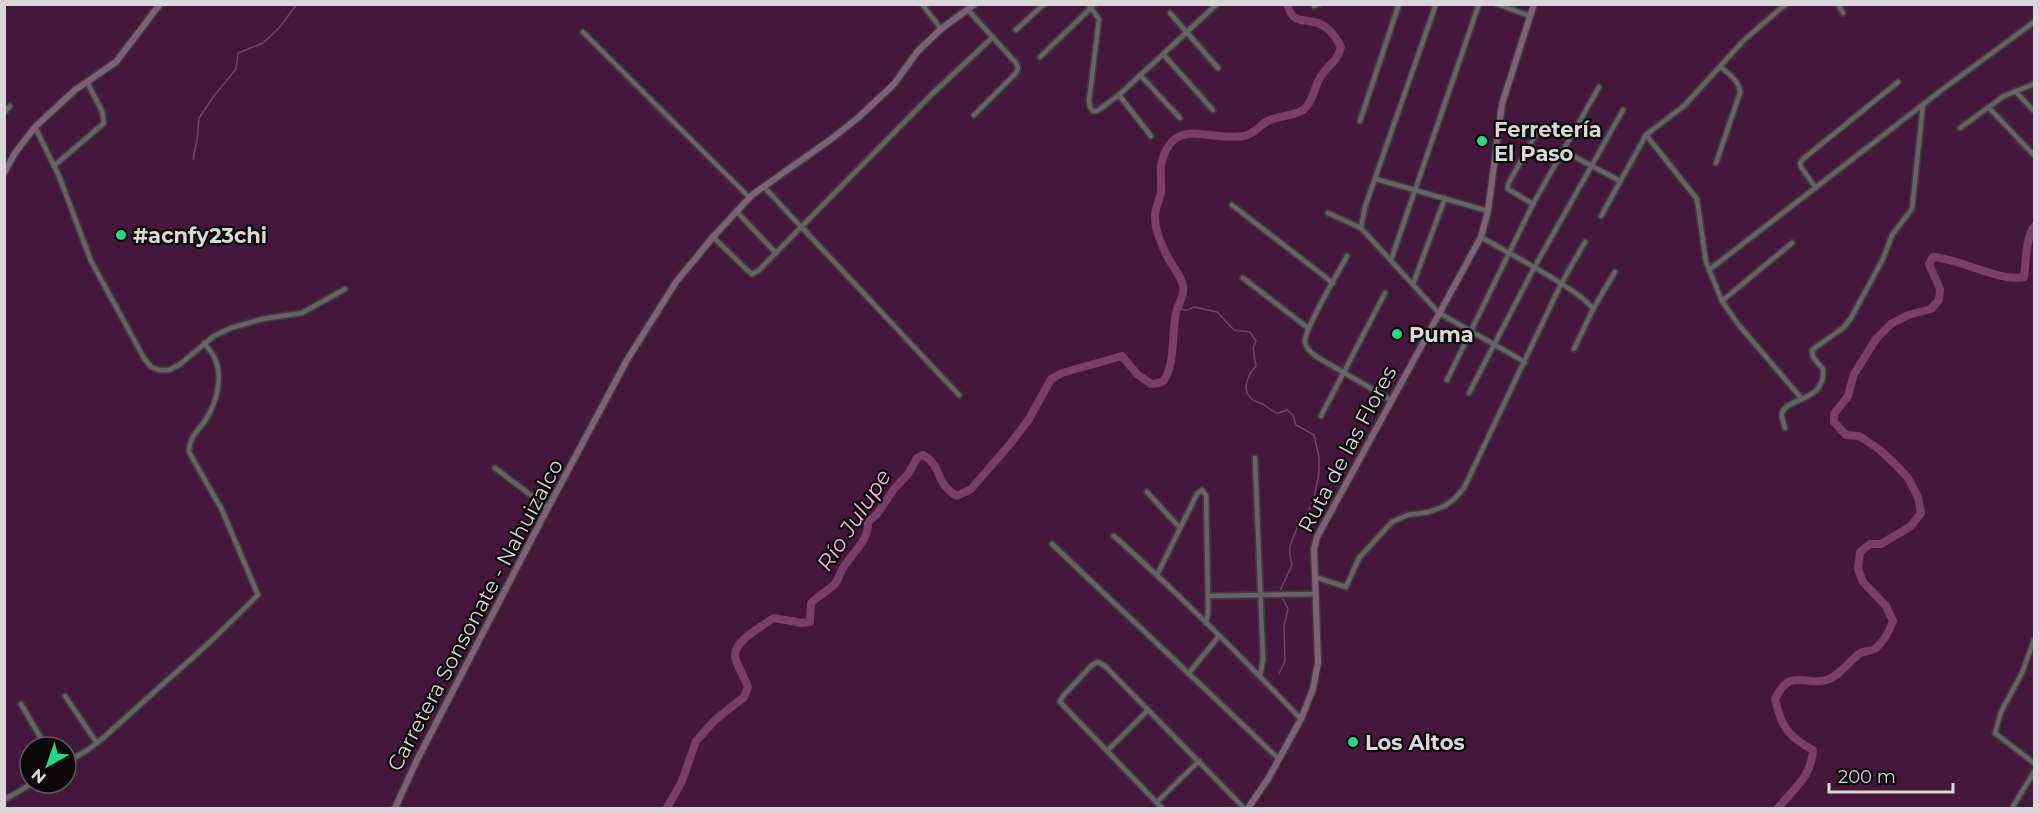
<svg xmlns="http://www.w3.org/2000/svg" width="2039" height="813" font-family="Montserrat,sans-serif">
<rect width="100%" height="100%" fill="#241f22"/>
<!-- park -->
<path fill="#46173c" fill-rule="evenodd" d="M5,5H2034V808H5ZM30,747H66V783H30Z"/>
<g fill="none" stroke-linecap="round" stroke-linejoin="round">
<!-- stream -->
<g stroke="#773f6a" stroke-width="1.5">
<polyline points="193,159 197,141 199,118 214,96 236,69 238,53 263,43 279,28 297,4"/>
<path d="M1177,307C1184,311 1188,311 1194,307L1217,312L1234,330L1250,332L1256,341L1253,348L1256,366C1248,375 1240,390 1253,400C1257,403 1262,403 1266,406C1277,414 1274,415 1287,410L1293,415L1296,425L1314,435L1319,457V474L1313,502L1307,513L1298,521C1296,543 1285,538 1292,565L1280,591"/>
<polyline points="1279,674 1285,661 1284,626 1288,609 1282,597"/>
</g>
<!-- river -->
<g stroke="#773f6a" stroke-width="8">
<path d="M667,808L682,781L696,741L715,720L744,697L748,687C745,678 736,665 735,656C734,641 762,626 774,618L802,623L810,622L811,603C818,596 827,591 834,585C838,581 840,573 843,568C852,553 869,541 868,522L877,514L894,489L908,474L917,458L923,455C943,466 934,483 957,496L971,489L1011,443L1029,419L1051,379L1062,373L1122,356L1137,374L1151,384C1156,383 1161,384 1164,380C1175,366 1172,330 1176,312C1178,304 1185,296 1183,286C1182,277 1173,267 1168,258C1162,246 1154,229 1155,215C1156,207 1159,200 1161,193C1162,184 1160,174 1161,165C1172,114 1210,142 1244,136C1253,135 1259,126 1266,122C1277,115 1291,117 1301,111C1313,105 1314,86 1321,76C1329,63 1336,65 1341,47C1336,37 1329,27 1318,23C1303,18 1293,25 1287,4"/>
<path d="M1778,808C1794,788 1811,778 1813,750C1788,737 1781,726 1775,699C1791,667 1802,686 1826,680C1839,677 1849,661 1859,654C1864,650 1871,652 1876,648C1885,640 1889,632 1893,621L1886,606L1863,582L1858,569L1860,552L1870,544H1881L1911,526L1921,513L1918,497L1908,478L1897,466L1879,449L1859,436L1846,435L1834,422V414L1848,396L1854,374L1876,339L1891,324L1908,315L1931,309L1939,300L1940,289L1929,264L1933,257C1961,259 1999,282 2024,277C2026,263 2026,235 2034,227"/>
</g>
<defs>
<g id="street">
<polyline points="922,4 941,29"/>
<polyline points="1088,4 1099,19 1089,101 1090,107 1093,111 1097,111 1119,95 1217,4"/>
<polyline points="1436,4 1365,207 1361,228 1439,313 1525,362"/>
<polyline points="1497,4 1530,16"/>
<polyline points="1838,4 1843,13"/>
<polyline points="1314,6 1319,4"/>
<polyline points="968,10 1016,63 1018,68 1016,73 974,115"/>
<polyline points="1170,13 1218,68"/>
<polyline points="1016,30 1044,4"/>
<polyline points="583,32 749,197"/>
<polyline points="1163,54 1213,110"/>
<polyline points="1040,57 1095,4"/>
<polyline points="1140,75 1180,118"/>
<polyline points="2015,91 2034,111"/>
<polyline points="1119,95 1151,136"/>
<polyline points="1988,107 2034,155"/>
<polyline points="4,113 10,106"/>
<polyline points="1360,121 1399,4"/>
<polyline points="35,127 59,176 91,261 144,358 151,367 159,370 169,370 179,365 214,336 231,328 262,319 302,313 345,289"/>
<polyline points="1960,128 2004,96 2034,84"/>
<polyline points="1646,135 1697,199 1706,262 1722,301 1738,324 1802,399"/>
<polyline points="1564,151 1620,181"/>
<path d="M1716,163L1740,93C1740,81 1729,74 1721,67"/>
<polyline points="54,166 104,123 102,111 87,82"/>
<polyline points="1376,179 1488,211"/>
<polyline points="763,186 959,395"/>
<polyline points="1816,188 1801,167 1800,163 1803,159 1898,82"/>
<polyline points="1533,204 1508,189 1508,184 1540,127"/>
<polyline points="1232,205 1333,283"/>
<polyline points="736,211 776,253"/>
<polyline points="1328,213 1361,228"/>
<polyline points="1601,216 1646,135 1685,105 1744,40 1786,4"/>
<polyline points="713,237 747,270 752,274 758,271 932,94 993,37"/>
<path d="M1481,237C1504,251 1581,290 1593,309L1574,349"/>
<path d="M1347,256C1340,270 1303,331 1305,342C1306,349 1312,353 1317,357L1391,400"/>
<polyline points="1391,260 1479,4"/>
<polyline points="1709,270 1943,89 2034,22"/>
<polyline points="1243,278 1308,328"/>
<polyline points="1413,284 1445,198"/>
<polyline points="1722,301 1792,243"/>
<polyline points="1593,309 1615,272"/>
<polyline points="1447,380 1533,204 1599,87"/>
<polyline points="1469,393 1534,268 1623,110"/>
<polyline points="1321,416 1385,293"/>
<path d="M1785,428C1784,424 1781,417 1782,413C1787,397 1826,402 1823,369L1813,357L1812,350L1843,328L1851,318L1883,259L1892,235L1912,209L1923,105"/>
<polyline points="1255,458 1263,659 1260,676"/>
<polyline points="495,468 548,508"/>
<polyline points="1147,492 1180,528"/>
<path d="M1114,536C1179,594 1241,656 1301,719"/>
<polyline points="1052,544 1279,759"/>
<polyline points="1157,575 1197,494 1202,490 1206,495 1208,596 1208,613 1206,623"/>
<polyline points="1315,577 1346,587 1359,558 1392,522 1408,515 1429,512 1445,506 1454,499 1464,488 1561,284 1585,242"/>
<polyline points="1208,596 1316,594"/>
<polyline points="2034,640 2022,673 2001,712 1995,733 2034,763"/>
<polyline points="1188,674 1219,636"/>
<polyline points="65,696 97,743"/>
<polyline points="21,704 46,747"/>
<polyline points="1107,751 1148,710"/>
<path d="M66,763L89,749L103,738L210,642L258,595L222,510L189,452C188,438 200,429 206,419C217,402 223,377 215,359C213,353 208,348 204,343"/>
<polyline points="4,800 33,783"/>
<polyline points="1157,802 1199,761"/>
<polyline points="1162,808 1060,702 1063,696 1092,665 1098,662 1105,666 1244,808"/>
<polyline points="2012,808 2034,772"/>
</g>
<g id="secondary">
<polyline points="4,173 15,153 35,127 75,90 116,62 160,4"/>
<polyline points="395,808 417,760 542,519 627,360 676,282 713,237 752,195 834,137 860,116 894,84 918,51 941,29 975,4"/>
<polyline points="1248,808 1268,779 1301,719 1313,689 1318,663 1314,549 1317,537 1481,237 1488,211 1502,104 1534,4"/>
</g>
</defs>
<!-- street casing -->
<use href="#street" stroke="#3e3a3d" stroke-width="8"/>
<!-- secondary casing -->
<use href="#secondary" stroke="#3e3a3d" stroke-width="9"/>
<!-- street -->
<use href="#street" stroke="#686266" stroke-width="4.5"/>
<!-- secondary -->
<use href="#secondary" stroke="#806078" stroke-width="6"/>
</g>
<!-- markers -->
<g fill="#25d886" stroke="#0c090b" stroke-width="2">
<circle cx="1482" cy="141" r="6"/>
<circle cx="121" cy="235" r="6"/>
<circle cx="1397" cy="334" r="6"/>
<circle cx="1353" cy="742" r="6"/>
</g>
<g text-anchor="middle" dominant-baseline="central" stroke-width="4.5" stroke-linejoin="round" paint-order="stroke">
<!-- poi labels -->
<g font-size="21" font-weight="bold" fill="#dad7d9" stroke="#0c090b" text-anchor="start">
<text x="1494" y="129">Ferretería<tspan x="1494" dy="24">El Paso</tspan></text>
<text x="133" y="235">#acnfy23chi</text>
<text x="1409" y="334">Puma</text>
<text x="1365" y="742">Los Altos</text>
</g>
<!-- street labels -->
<g font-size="21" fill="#dad7d9" stroke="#0c090b">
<text transform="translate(1347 449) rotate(-62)">Ruta de las Flores</text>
<text transform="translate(475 615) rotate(-62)">Carretera Sonsonate - Nahuizalco</text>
</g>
<!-- water labels -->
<g font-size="22" font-style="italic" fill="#fbb6e9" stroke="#0c090b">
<text transform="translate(854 520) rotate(-57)">Río Julupe</text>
</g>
</g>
<!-- border -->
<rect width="2039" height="813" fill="none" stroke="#dad7d9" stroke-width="12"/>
<!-- north arrow -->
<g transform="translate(48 765) rotate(220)"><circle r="28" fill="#0c090b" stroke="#5e5b5d" stroke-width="1.5"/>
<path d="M0-4.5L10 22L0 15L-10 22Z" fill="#25d886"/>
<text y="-9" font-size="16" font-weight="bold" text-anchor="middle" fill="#dad7d9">N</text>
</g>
<!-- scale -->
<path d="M1829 783v9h124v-9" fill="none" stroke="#dad7d9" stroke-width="3"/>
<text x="1838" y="783" font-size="18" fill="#dad7d9" stroke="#0c090b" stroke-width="4.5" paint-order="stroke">200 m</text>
</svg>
